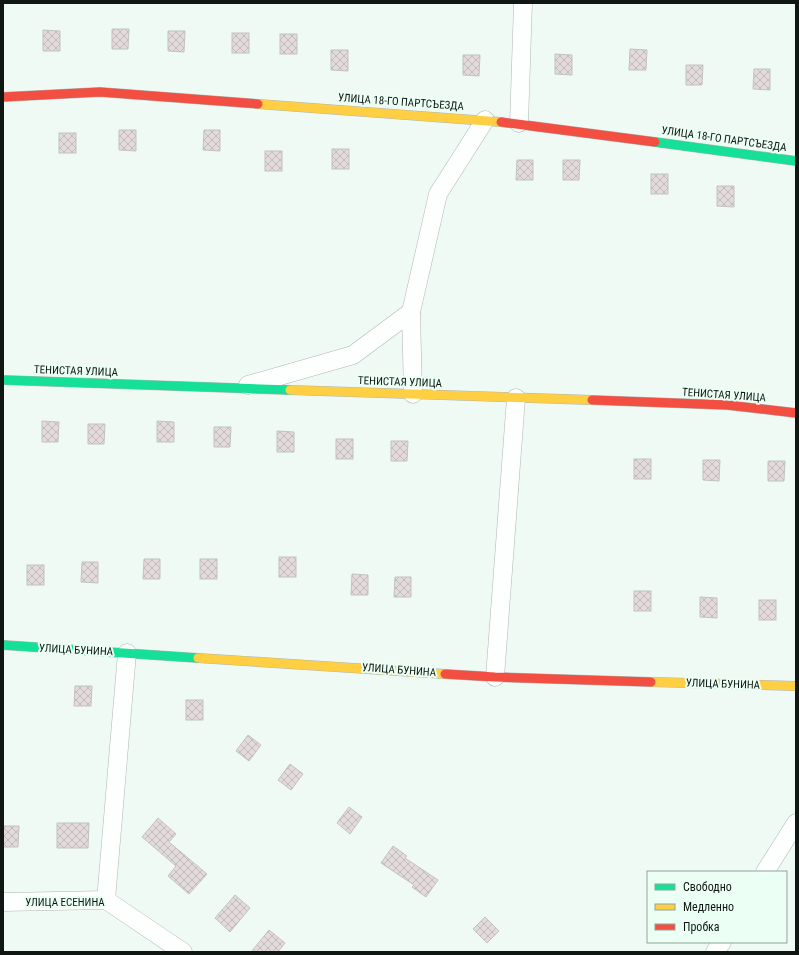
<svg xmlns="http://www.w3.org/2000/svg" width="799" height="955" font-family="'Roboto Condensed',sans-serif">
<defs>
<pattern id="building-cross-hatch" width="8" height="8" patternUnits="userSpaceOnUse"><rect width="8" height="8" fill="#e3dadb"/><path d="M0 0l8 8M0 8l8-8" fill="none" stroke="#c2babb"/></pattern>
</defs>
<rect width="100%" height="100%" fill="#f0faf5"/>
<!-- building -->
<g fill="url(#building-cross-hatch)" stroke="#c1c2c1">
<polygon points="112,29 129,29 128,49 112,49"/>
<polygon points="43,30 60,31 60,51 43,51"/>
<polygon points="168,31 185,31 184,52 168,51"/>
<rect x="232" y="33" width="17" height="20"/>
<rect x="280" y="34" width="17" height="20"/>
<polygon points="630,49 647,50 646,70 629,70"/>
<polygon points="331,50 348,50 348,71 331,70"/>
<polygon points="555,54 572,55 572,75 555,74"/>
<polygon points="463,55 480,55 479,76 463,75"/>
<polygon points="686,65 703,65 702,85 686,85"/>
<polygon points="754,69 770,69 770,90 753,89"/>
<polygon points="119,130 136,130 136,151 119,150"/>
<polygon points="204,130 220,130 220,151 203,150"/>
<rect x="59" y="133" width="17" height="20"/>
<rect x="332" y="149" width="17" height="20"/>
<rect x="265" y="151" width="17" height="20"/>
<polygon points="517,160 533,160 533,180 516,180"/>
<polygon points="563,160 580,160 579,180 563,180"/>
<rect x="651" y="174" width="17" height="20"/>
<polygon points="717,186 734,186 734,207 717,206"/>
<polygon points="42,421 59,422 58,442 42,442"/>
<polygon points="157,421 174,422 174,442 157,442"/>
<polygon points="88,424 105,424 104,444 88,444"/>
<polygon points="214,427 231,427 230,447 214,447"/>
<polygon points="277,431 294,432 294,452 277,452"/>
<rect x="336" y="439" width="17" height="20"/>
<polygon points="391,441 408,441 407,461 391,461"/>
<rect x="634" y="459" width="17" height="20"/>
<polygon points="703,460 720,460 719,481 703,480"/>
<polygon points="768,461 785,461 784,481 768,481"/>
<rect x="279" y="557" width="17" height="20"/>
<polygon points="144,559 160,559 160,579 143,579"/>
<rect x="200" y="559" width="17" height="20"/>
<polygon points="82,562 98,562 98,583 81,582"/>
<rect x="27" y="565" width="17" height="20"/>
<polygon points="352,574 368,575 368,595 351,595"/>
<polygon points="395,577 411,577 411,597 394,597"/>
<rect x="634" y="591" width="17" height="20"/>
<polygon points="700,597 717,598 717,618 700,617"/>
<rect x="759" y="600" width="17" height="20"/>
<polygon points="75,686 92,686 91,706 74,706"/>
<rect x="186" y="700" width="17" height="20"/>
<polygon points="248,735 261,745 249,761 236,751"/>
<polygon points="290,764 303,774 291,790 278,780"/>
<polygon points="349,807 362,817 350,834 337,823"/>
<polygon points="158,818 176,834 169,842 207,874 189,894 168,876 176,866 142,837"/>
<polygon points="57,823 89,823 88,848 57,848"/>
<polygon points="3,826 19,826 18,847 3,847"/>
<polygon points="393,846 407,856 405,858 438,880 426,897 412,887 414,885 381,863"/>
<polygon points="235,895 250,908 230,932 215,918"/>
<polygon points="485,917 499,931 487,943 473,929"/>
<polygon points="269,930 285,943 278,952 251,952"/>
</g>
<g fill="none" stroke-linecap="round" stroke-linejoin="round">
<defs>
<g id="street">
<polyline points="519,123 523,3"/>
<polyline points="248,385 353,355 411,312"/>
<polyline points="413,394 411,312 438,194 485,120"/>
<polyline points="495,677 516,398"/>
<polyline points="765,872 796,823"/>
<polyline points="106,900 127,653"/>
<polyline points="3,902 106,900 183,952"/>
<polyline points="715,952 722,942"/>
</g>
<g id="fast">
<polyline points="655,142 796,161"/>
<polyline points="3,380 290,390"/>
<polyline points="3,645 198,658"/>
</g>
<g id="slow">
<polyline points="258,104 501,122"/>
<polyline points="290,390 592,400"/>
<polyline points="198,658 445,674"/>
<polyline points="651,682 796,686"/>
</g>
<g id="jam">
<polyline points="3,97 100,92 258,104"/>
<polyline points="501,122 655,142"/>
<polyline points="592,400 727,405 796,413"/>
<polyline points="445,674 495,677 651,682"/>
</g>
</defs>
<!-- street casing -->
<use href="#street" stroke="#afb6b2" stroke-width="19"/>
<!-- fast casing -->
<use href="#fast" stroke="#afb6b2" stroke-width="10"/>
<!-- slow casing -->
<use href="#slow" stroke="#afb6b2" stroke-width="10"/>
<!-- jam casing -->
<use href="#jam" stroke="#afb6b2" stroke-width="10"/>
<!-- street -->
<use href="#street" stroke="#fdfefe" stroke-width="18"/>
<!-- fast -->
<use href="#fast" stroke="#16e098" stroke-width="9"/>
<!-- slow -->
<use href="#slow" stroke="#ffcf43" stroke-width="9"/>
<!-- jam -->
<use href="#jam" stroke="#f24e42" stroke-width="9"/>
</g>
<g text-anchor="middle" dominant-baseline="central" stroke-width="4" stroke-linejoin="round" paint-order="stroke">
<!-- street labels -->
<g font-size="11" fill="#101713" stroke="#ebfff4">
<text transform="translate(401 102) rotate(4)">УЛИЦА 18-ГО ПАРТСЪЕЗДА</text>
<text transform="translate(724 139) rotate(8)">УЛИЦА 18-ГО ПАРТСЪЕЗДА</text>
<text transform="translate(76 371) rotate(2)">ТЕНИСТАЯ УЛИЦА</text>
<text transform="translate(400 382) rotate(2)">ТЕНИСТАЯ УЛИЦА</text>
<text transform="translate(724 395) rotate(4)">ТЕНИСТАЯ УЛИЦА</text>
<text transform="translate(76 650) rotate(3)">УЛИЦА БУНИНА</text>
<text transform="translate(399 670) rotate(4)">УЛИЦА БУНИНА</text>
<text transform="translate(723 684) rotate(2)">УЛИЦА БУНИНА</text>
<text x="65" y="902">УЛИЦА ЕСЕНИНА</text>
</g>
</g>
<!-- border -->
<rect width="799" height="955" fill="none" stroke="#101713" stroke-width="8"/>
<!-- legend -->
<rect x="647" y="871" width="140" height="72" fill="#ebfff4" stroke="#93a29a"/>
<rect x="655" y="884" width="20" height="6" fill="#16e098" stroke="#93a29a"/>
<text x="683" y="891" font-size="12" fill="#101713">Свободно</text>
<rect x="655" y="904" width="20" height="6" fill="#ffcf43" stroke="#93a29a"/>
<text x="683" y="911" font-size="12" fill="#101713">Медленно</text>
<rect x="655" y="924" width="20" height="6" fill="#f24e42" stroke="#93a29a"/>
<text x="683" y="931" font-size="12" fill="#101713">Пробка</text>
</svg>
